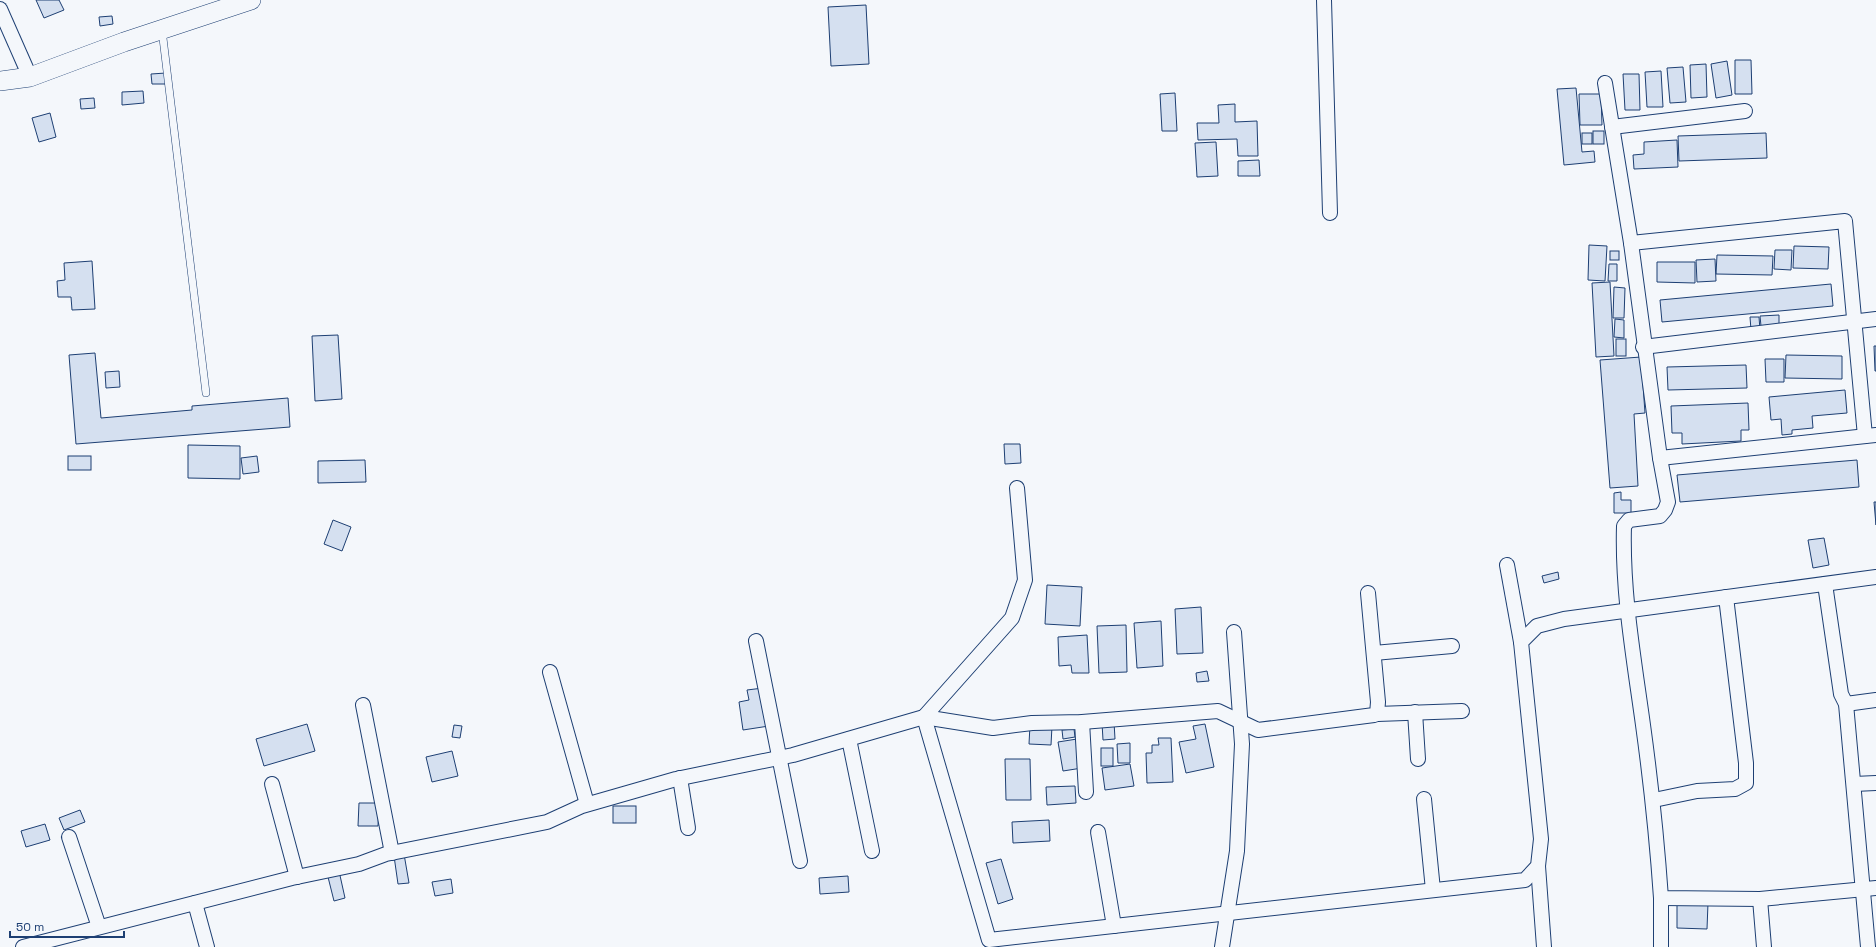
<svg xmlns="http://www.w3.org/2000/svg" width="1876" height="947" font-family="'Space Grotesk',sans-serif">
<rect width="100%" height="100%" fill="#f4f7fb"/>
<!-- building -->
<g fill="#d5e0f0" stroke="#1d3f73">
<polygon points="36,0 59,0 64,10 44,18"/>
<polygon points="866,5 869,64 831,66 828,7"/>
<polygon points="112,16 113,24 100,26 99,17"/>
<polygon points="1735,60 1751,60 1752,94 1735,94"/>
<polygon points="1727,61 1732,95 1716,98 1711,64"/>
<polygon points="1706,64 1707,97 1691,98 1690,65"/>
<polygon points="1683,67 1686,102 1670,103 1667,68"/>
<polygon points="1661,71 1663,107 1647,107 1645,72"/>
<polygon points="166,73 167,84 152,84 151,74"/>
<polygon points="1623,74 1639,74 1640,110 1625,110"/>
<polygon points="1576,88 1582,152 1594,151 1595,162 1564,165 1557,89"/>
<polygon points="143,91 144,103 122,105 122,92"/>
<polygon points="1175,93 1177,131 1162,131 1160,94"/>
<polygon points="1579,94 1601,94 1602,125 1580,125"/>
<polygon points="94,98 95,108 81,109 80,99"/>
<polygon points="1235,104 1235,122 1257,121 1258,156 1238,156 1237,139 1198,140 1197,123 1219,123 1218,105"/>
<polygon points="50,113 56,137 39,142 32,118"/>
<rect x="1593" y="131" width="11" height="13"/>
<rect x="1582" y="133" width="10" height="11"/>
<polygon points="1766,133 1767,158 1679,161 1678,136"/>
<polygon points="1677,140 1678,167 1634,169 1633,155 1644,154 1644,142"/>
<polygon points="1216,142 1218,176 1197,177 1195,143"/>
<polygon points="1259,160 1260,176 1238,176 1238,161"/>
<polygon points="1589,245 1607,246 1605,281 1588,280"/>
<polygon points="1794,246 1829,247 1828,269 1793,268"/>
<polygon points="1775,250 1792,250 1791,270 1774,269"/>
<rect x="1610" y="251" width="9" height="9"/>
<polygon points="1717,255 1773,256 1772,275 1716,274"/>
<polygon points="1715,259 1716,281 1697,282 1696,260"/>
<polygon points="92,261 95,309 72,310 71,297 58,297 57,281 65,280 64,263"/>
<polygon points="1657,262 1695,262 1695,283 1657,282"/>
<polygon points="1609,264 1617,264 1617,281 1608,281"/>
<polygon points="1610,282 1614,356 1596,357 1592,283"/>
<polygon points="1831,284 1833,306 1662,322 1660,300"/>
<polygon points="1614,287 1625,288 1624,318 1613,318"/>
<polygon points="1779,315 1779,325 1761,326 1760,316"/>
<polygon points="1750,317 1759,317 1760,330 1751,330"/>
<polygon points="1615,319 1624,320 1624,338 1614,337"/>
<polygon points="338,335 342,399 315,401 312,336"/>
<rect x="1616" y="339" width="10" height="17"/>
<polygon points="1874,346 1876,346 1876,371 1875,371"/>
<polygon points="95,353 101,418 192,410 192,406 288,398 290,427 76,444 69,355"/>
<polygon points="1786,355 1842,356 1842,379 1785,378"/>
<polygon points="1641,357 1645,413 1634,414 1638,486 1610,488 1600,360"/>
<polygon points="1765,359 1784,359 1784,382 1766,382"/>
<polygon points="1746,365 1747,388 1668,390 1667,367"/>
<polygon points="119,371 120,387 106,388 105,372"/>
<polygon points="1845,390 1847,413 1812,416 1813,428 1792,430 1792,434 1782,435 1781,419 1771,420 1769,397"/>
<polygon points="1748,403 1749,430 1741,430 1741,441 1682,444 1682,433 1672,433 1671,406"/>
<polygon points="1004,444 1020,444 1021,463 1005,464"/>
<polygon points="188,445 240,446 240,479 188,478"/>
<rect x="68" y="456" width="23" height="14"/>
<polygon points="257,456 259,472 243,474 241,458"/>
<polygon points="365,460 366,482 318,483 318,461"/>
<polygon points="1857,460 1859,487 1680,502 1677,475"/>
<polygon points="1621,492 1621,500 1631,500 1631,513 1614,513 1614,493"/>
<polygon points="1874,502 1876,502 1876,525"/>
<polygon points="333,520 351,527 342,551 324,544"/>
<polygon points="1824,538 1829,565 1813,568 1808,540"/>
<polygon points="1558,572 1559,579 1544,583 1542,576"/>
<polygon points="1047,585 1082,587 1080,626 1045,624"/>
<polygon points="1201,607 1203,653 1177,654 1175,609"/>
<polygon points="1161,621 1163,666 1137,668 1134,623"/>
<polygon points="1126,625 1127,672 1099,673 1097,626"/>
<polygon points="1087,635 1089,673 1072,673 1071,665 1059,666 1058,637"/>
<polygon points="1207,671 1209,681 1197,682 1196,673"/>
<polygon points="763,688 769,726 743,730 739,702 749,700 747,690"/>
<polygon points="1114,722 1115,739 1103,740 1102,723"/>
<polygon points="307,724 315,751 264,766 256,739"/>
<polygon points="1205,724 1214,767 1186,773 1179,742 1196,739 1193,726"/>
<polygon points="454,725 462,726 460,738 452,737"/>
<polygon points="1030,725 1052,726 1051,745 1029,744"/>
<polygon points="1074,729 1075,737 1063,739 1062,730"/>
<polygon points="1158,738 1171,738 1173,782 1147,783 1146,753 1152,753 1152,745 1159,745"/>
<polygon points="1077,739 1082,768 1063,771 1058,742"/>
<polygon points="1130,743 1130,763 1118,763 1117,744"/>
<rect x="1101" y="748" width="12" height="18"/>
<polygon points="452,751 458,776 432,782 426,757"/>
<polygon points="1005,759 1030,759 1031,800 1006,800"/>
<polygon points="1130,764 1134,786 1105,790 1102,768"/>
<polygon points="1075,786 1076,803 1047,805 1046,787"/>
<polygon points="359,803 379,803 378,826 358,826"/>
<rect x="613" y="806" width="23" height="17"/>
<polygon points="80,810 85,822 64,830 59,818"/>
<polygon points="1049,820 1050,841 1013,843 1012,822"/>
<polygon points="45,824 50,840 26,847 21,831"/>
<polygon points="404,854 409,883 398,884 394,856"/>
<polygon points="1001,859 1013,899 998,904 986,863"/>
<polygon points="339,871 345,898 334,901 327,873"/>
<polygon points="848,876 849,892 820,894 819,878"/>
<polygon points="451,879 453,893 435,896 432,882"/>
<polygon points="1677,902 1708,903 1707,929 1677,928"/>
</g>
<g fill="none" stroke-linecap="round" stroke-linejoin="round">
<defs>
<polyline id="service" points="162,30 206,393"/>
<g id="minor">
<polyline points="1324,0 1330,213"/>
<polyline points="0,9 30,77"/>
<path d="M1605,83L1631,243L1660,458L1668,502L1665,510L1660,516L1629,520L1624,526C1622,593 1634,659 1643,725C1651,783 1657,840 1661,898L1760,899L1876,888"/>
<polyline points="1612,127 1745,111"/>
<polyline points="1631,243 1845,221 1865,436"/>
<polyline points="1643,347 1876,319"/>
<polyline points="1660,458 1876,435"/>
<polyline points="1017,488 1025,580 1012,618 924,717 989,940 1525,880 1538,866 1541,839 1521,642 1537,626 1564,619 1876,577"/>
<polyline points="1507,565 1521,642"/>
<polyline points="1825,584 1841,694 1846,704 1868,947"/>
<polyline points="756,641 800,861"/>
<polyline points="1374,653 1452,646"/>
<polyline points="550,672 587,804"/>
<polyline points="1846,704 1876,700"/>
<polyline points="363,705 392,853"/>
<polyline points="1415,712 1418,759"/>
<polyline points="1377,714 1462,711"/>
<polyline points="1082,722 1086,792"/>
<polyline points="849,739 872,851"/>
<polyline points="680,778 688,828"/>
<polyline points="272,784 297,877"/>
<polyline points="1854,784 1876,783"/>
<polyline points="1424,799 1433,890"/>
<polyline points="1654,800 1697,791 1735,789 1746,783 1746,763 1726,597"/>
<polyline points="1098,832 1114,926"/>
<polyline points="69,837 99,927"/>
<polyline points="1538,866 1544,947"/>
<polyline points="1760,899 1764,947"/>
<polyline points="195,903 207,947"/>
<polyline points="23,947 292,878 359,864 386,854 547,822 582,806 676,779 793,755 924,717 993,728 1032,723 1082,722 1218,711 1258,730 1374,715 1377,714 1378,702 1368,593"/>
<polyline points="1222,947 1237,851 1242,744 1234,632"/>
<polyline points="1661,947 1661,898"/>
</g>
<polyline id="secondary" points="0,81 30,77 124,42 251,0"/>
</defs>
<!-- service casing -->
<use href="#service" stroke="#1d3f73" stroke-width="8"/>
<!-- minor casing -->
<use href="#minor" stroke="#1d3f73" stroke-width="16"/>
<!-- secondary casing -->
<use href="#secondary" stroke="#1d3f73" stroke-width="20"/>
<!-- service -->
<use href="#service" stroke="#f4f7fb" stroke-width="7"/>
<!-- minor -->
<use href="#minor" stroke="#f4f7fb" stroke-width="14"/>
<!-- secondary -->
<use href="#secondary" stroke="#f4f7fb" stroke-width="19"/>
</g>
<!-- scale -->
<path d="M10 931v6h114v-6" fill="none" stroke="#1d3f73" stroke-width="2"/>
<text x="16" y="931" font-size="12" fill="#1d3f73" stroke="#f4f7fb" stroke-width="3" paint-order="stroke">50 m</text>
</svg>
